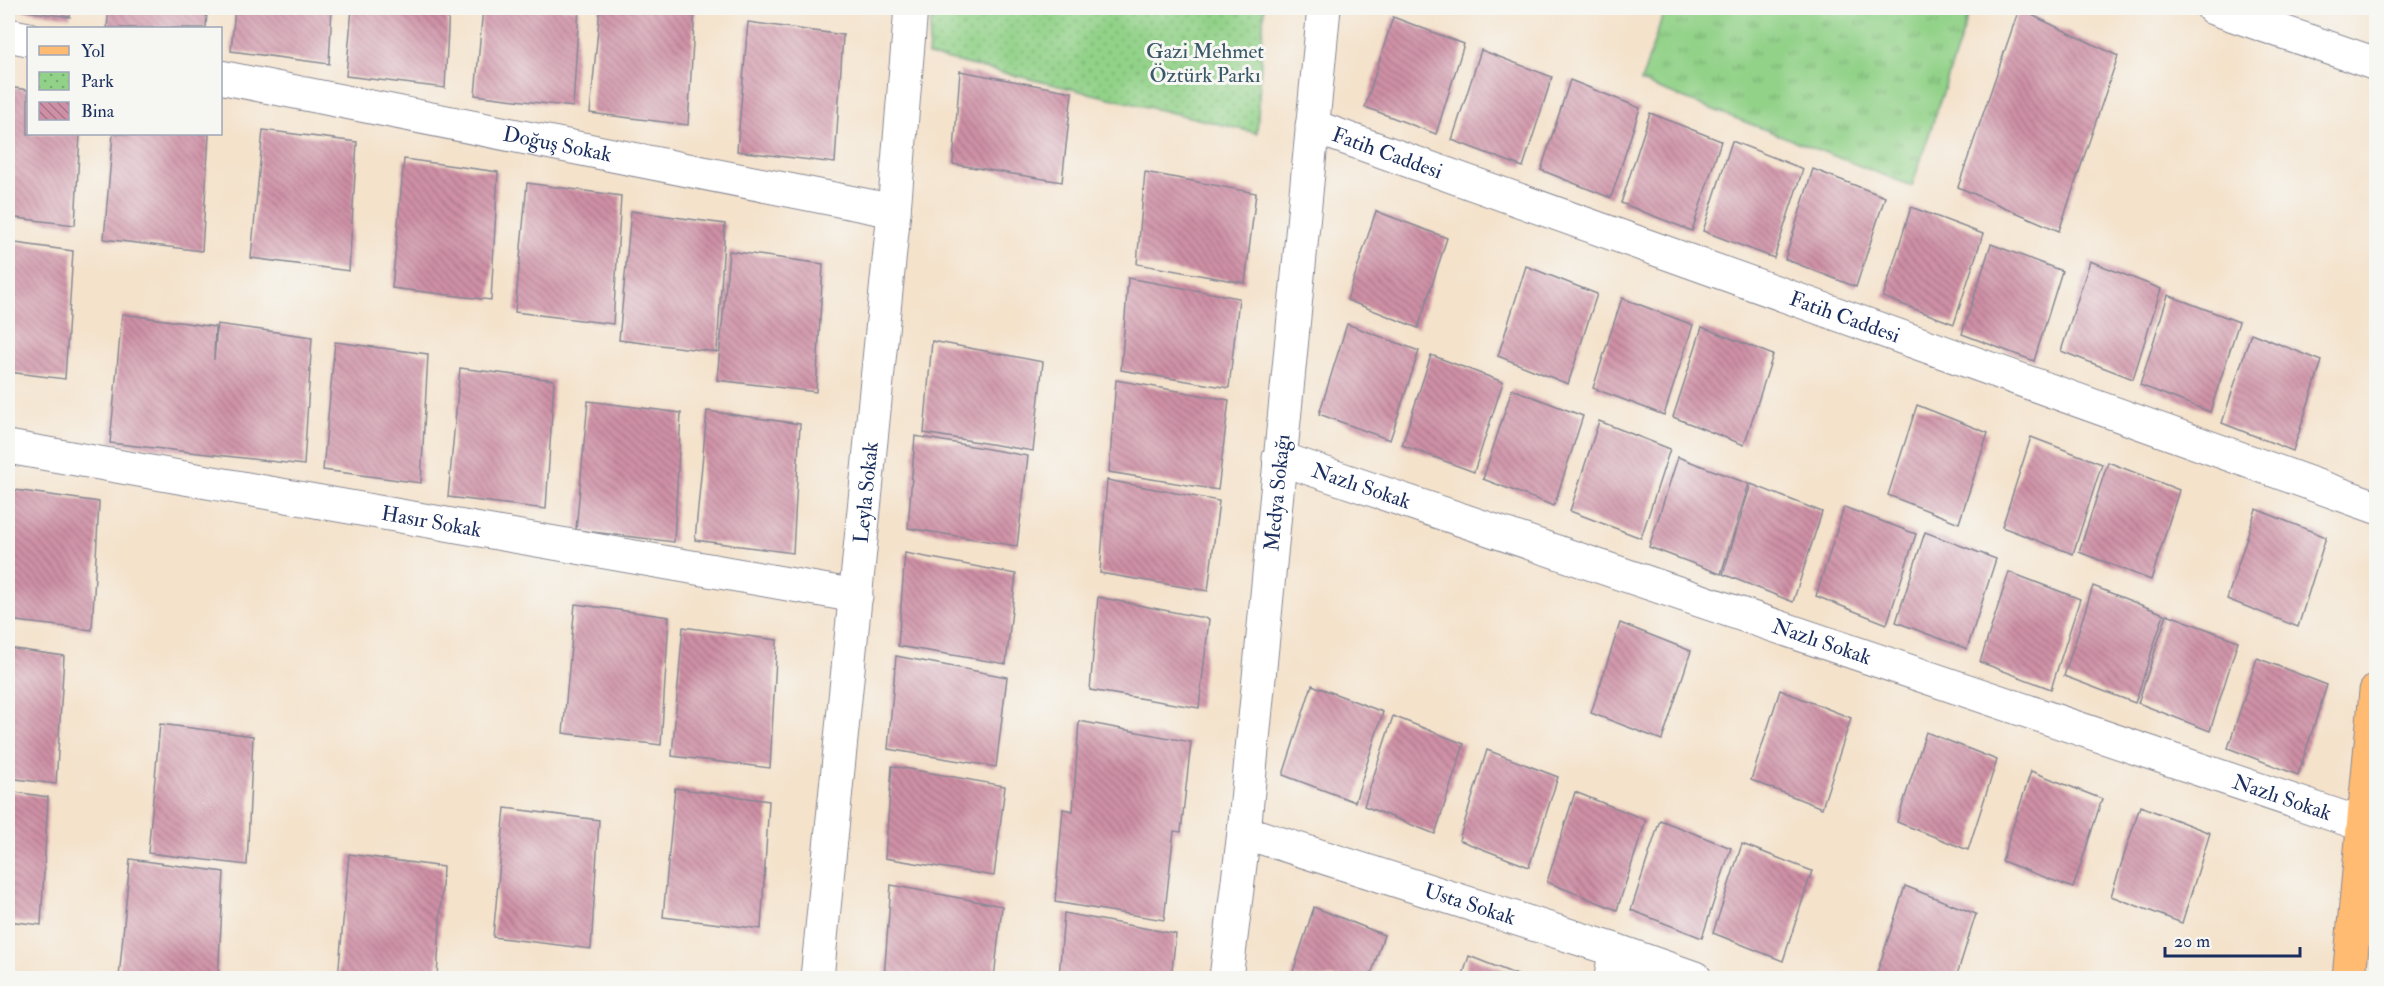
<svg xmlns="http://www.w3.org/2000/svg" width="2384" height="986" font-family="'IM FELL Double Pica',serif">
<defs>
<pattern id="grass-tufts" width="24" height="20" patternUnits="userSpaceOnUse" patternTransform="scale(1.5)"><rect width="24" height="20" fill="#92d288"/><path d="M3 7l-1-3M5 7V3M7 7l1-3M15 17l-1-3M17 17v-4M19 17l1-3" fill="none" stroke="#76ab72"/></pattern>
<pattern id="park-dots" width="8" height="8" patternUnits="userSpaceOnUse" patternTransform="scale(1.5)"><rect width="8" height="8" fill="#92d288"/><path d="M2 2h.1M6 6h.1" fill="none" stroke="#76ab72" stroke-width="1.8" stroke-linecap="round"/></pattern>
<pattern id="building-back-hatch" width="6" height="6" patternUnits="userSpaceOnUse" patternTransform="scale(1.5)"><rect width="6" height="6" fill="#cf90a5"/><path d="M-1 5l2 2M0 0l6 6M5-1l2 2" fill="none" stroke="#a7768a"/></pattern>
</defs>
<rect width="100%" height="100%" fill="#f6f6f2"/>
<filter id="ink" filterUnits="userSpaceOnUse"><feTurbulence type="fractalNoise" baseFrequency=".0167" numOctaves="2"/><feDisplacementMap in="SourceGraphic" scale="12" xChannelSelector="R" yChannelSelector="G"/><feConvolveMatrix kernelMatrix="1 2 1 2 8 2 1 2 1" color-interpolation-filters="sRGB"/></filter>
<filter id="wash" filterUnits="userSpaceOnUse"><feTurbulence type="fractalNoise" baseFrequency=".008" numOctaves="4" result="noise"/><feDisplacementMap in="SourceGraphic" scale="24" xChannelSelector="R" yChannelSelector="G"/><feGaussianBlur stdDeviation="1.35" result="paint"/><feColorMatrix in="noise" values="0 0 0 0 0 0 0 0 0 0 0 0 0 0 0 0 0 1.4 0 .05"/><feComposite in="paint" operator="in"/></filter>
<g filter="url(#wash)">
<rect width="100%" height="100%" fill="#f4e2cb"/>
<!-- grass -->
<polygon fill="url(#grass-tufts)" stroke="#568073" stroke-width="1.5" points="1665,8 1971,8 1912,186 1641,82"/>
<!-- park -->
<polygon fill="url(#park-dots)" stroke="#568073" stroke-width="1.5" points="932,8 1264,8 1257,133 928,55"/>
<g id="blocks">
<!-- building -->
<g fill="url(#building-back-hatch)">
<polygon points="11,8 71,8 70,17 11,9"/>
<polygon points="109,8 207,8 206,28 107,28"/>
<polygon points="235,8 332,8 329,64 231,51"/>
<polygon points="352,8 449,8 445,88 346,76"/>
<polygon points="483,8 579,8 573,107 475,95"/>
<polygon points="600,8 695,8 688,125 590,113"/>
<polygon points="2019,9 2118,56 2059,231 1958,187"/>
<polygon points="1393,17 1464,44 1436,134 1365,107"/>
<polygon points="748,22 843,35 835,163 737,151"/>
<polygon points="1481,50 1552,77 1523,167 1452,140"/>
<polygon points="960,71 1072,92 1062,182 953,164"/>
<polygon points="1570,80 1640,108 1611,198 1541,170"/>
<polygon points="8,87 28,90 28,134 80,134 75,225 8,217"/>
<polygon points="1650,113 1721,141 1692,231 1621,203"/>
<polygon points="263,130 357,142 349,271 251,258"/>
<polygon points="113,134 209,134 202,251 104,239"/>
<polygon points="1732,141 1803,169 1774,258 1703,231"/>
<polygon points="404,159 498,172 491,300 392,288"/>
<polygon points="1813,169 1885,197 1856,287 1785,259"/>
<polygon points="1145,172 1256,193 1245,283 1137,264"/>
<polygon points="527,183 621,196 613,324 515,312"/>
<polygon points="1911,207 1983,234 1954,324 1883,297"/>
<polygon points="631,211 725,224 717,352 619,340"/>
<polygon points="1376,211 1447,238 1418,328 1347,300"/>
<polygon points="8,242 73,251 65,379 8,372"/>
<polygon points="1991,244 2062,271 2034,361 1962,334"/>
<polygon points="729,251 823,264 816,392 717,380"/>
<polygon points="2090,261 2161,289 2133,379 2061,351"/>
<polygon points="1526,266 1597,294 1568,384 1498,356"/>
<polygon points="1128,278 1239,298 1229,388 1121,370"/>
<polygon points="2168,295 2239,322 2210,412 2140,385"/>
<polygon points="1622,298 1693,325 1664,415 1593,388"/>
<polygon points="122,314 215,327 214,360 217,324 312,337 304,465 110,443"/>
<polygon points="1347,324 1419,351 1390,440 1319,414"/>
<polygon points="1702,327 1773,355 1744,445 1673,417"/>
<polygon points="2251,333 2322,361 2293,451 2222,423"/>
<polygon points="932,341 1043,362 1033,451 924,433"/>
<polygon points="335,342 428,354 421,483 323,470"/>
<polygon points="1431,355 1503,382 1474,472 1402,445"/>
<polygon points="460,368 554,380 546,509 448,497"/>
<polygon points="1116,380 1229,400 1218,490 1109,472"/>
<polygon points="1512,389 1583,416 1554,506 1483,479"/>
<polygon points="588,401 681,413 674,542 576,530"/>
<polygon points="1917,405 1988,433 1959,523 1888,495"/>
<polygon points="707,411 800,424 793,553 695,540"/>
<polygon points="1599,421 1670,449 1641,538 1570,511"/>
<polygon points="915,436 1028,456 1017,546 908,528"/>
<polygon points="2031,437 2102,464 2073,554 2002,527"/>
<polygon points="1678,457 1749,484 1721,574 1649,547"/>
<polygon points="2108,462 2179,490 2151,580 2079,552"/>
<polygon points="1107,480 1219,501 1208,591 1100,573"/>
<polygon points="1751,484 1822,512 1793,602 1723,574"/>
<polygon points="8,489 99,502 92,630 8,620"/>
<polygon points="1844,507 1916,534 1887,624 1816,596"/>
<polygon points="2256,509 2326,537 2298,627 2227,599"/>
<polygon points="1925,532 1996,559 1967,649 1896,622"/>
<polygon points="905,553 1016,574 1006,664 898,646"/>
<polygon points="2009,572 2080,599 2051,689 1980,662"/>
<polygon points="2093,586 2164,614 2135,703 2064,676"/>
<polygon points="1098,597 1209,619 1199,708 1090,690"/>
<polygon points="575,604 669,617 661,745 563,733"/>
<polygon points="2167,614 2238,641 2210,731 2138,703"/>
<polygon points="1620,623 1691,651 1662,740 1591,713"/>
<polygon points="683,627 777,640 770,768 672,756"/>
<polygon points="8,648 64,656 56,784 8,778"/>
<polygon points="896,656 1007,677 996,767 888,749"/>
<polygon points="2257,658 2327,685 2298,775 2228,748"/>
<polygon points="1312,685 1383,712 1355,802 1283,775"/>
<polygon points="1780,690 1851,718 1822,808 1751,780"/>
<polygon points="1393,716 1464,744 1435,834 1364,806"/>
<polygon points="1079,721 1191,742 1181,832 1174,831 1164,920 1055,902 1063,809 1073,811"/>
<polygon points="160,724 253,736 247,865 148,853"/>
<polygon points="1926,732 1997,760 1968,850 1897,822"/>
<polygon points="1487,750 1558,777 1529,867 1459,840"/>
<polygon points="892,766 1005,786 994,876 885,858"/>
<polygon points="2031,771 2102,799 2073,888 2002,861"/>
<polygon points="675,788 769,801 761,929 663,917"/>
<polygon points="8,791 48,797 41,925 8,921"/>
<polygon points="1575,792 1646,820 1617,910 1547,882"/>
<polygon points="2140,806 2210,833 2182,923 2111,896"/>
<polygon points="505,808 599,820 591,949 493,937"/>
<polygon points="1660,820 1731,848 1702,938 1631,910"/>
<polygon points="1742,844 1812,871 1783,961 1713,933"/>
<polygon points="349,854 443,867 437,978 338,978"/>
<polygon points="130,859 224,872 218,978 119,978"/>
<polygon points="891,885 1002,906 994,978 884,978"/>
<polygon points="1905,886 1976,914 1956,978 1883,978 1876,976"/>
<polygon points="1314,907 1384,935 1370,978 1291,978"/>
<polygon points="1064,913 1176,934 1171,978 1059,978"/>
<polygon points="1469,956 1525,978 1462,978"/>
</g>
</g>
</g>
<g filter="url(#ink)">
<use href="#blocks" fill-opacity="0" stroke="#888894" stroke-width="1.5"/>
<g fill="none" stroke-linecap="round" stroke-linejoin="round">
<defs>
<g id="minor">
<polyline points="2213,8 2376,64"/>
<polyline points="8,35 28,39"/>
<path id="s1" d="M220,77L894,211"/>
<path id="s2" d="M1312,126L2376,507"/>
<path id="s3" d="M8,447L856,596"/>
<path id="s4" d="M1279,458L2364,825"/>
<path id="s5" d="M1244,832L1615,950L1695,978"/>
<path id="s6" d="M817,978L894,211L911,8"/>
<path id="s7" d="M1226,978L1244,832L1324,8"/>
<polyline points="1611,978 1615,950"/>
</g>
<polyline id="major" points="2349,978 2376,691"/>
</defs>
<!-- minor casing -->
<use href="#minor" stroke="#888894" stroke-width="35"/>
<!-- major casing -->
<use href="#major" stroke="#888894" stroke-width="35"/>
<!-- minor -->
<use href="#minor" stroke="#fff" stroke-width="33"/>
<!-- major -->
<use href="#major" stroke="#ffbb71" stroke-width="33"/>
</g>
</g>
<g text-anchor="middle" dominant-baseline="central" stroke-width="6" stroke-linejoin="round" paint-order="stroke">
<!-- park labels -->
<g font-size="21" fill="#395868" stroke="#f6f6f2">
<text x="1205" y="51">Gazi Mehmet<tspan x="1205" dy="24">Öztürk Parkı</tspan></text>
</g>
<!-- street labels -->
<g font-size="21" fill="#1b2f5e" stroke="#f6f6f2">
<text stroke="none"><textPath href="#s1" startOffset="344">Doğuş Sokak</textPath></text>
<text stroke="none"><textPath href="#s2" startOffset="80">Fatih Caddesi</textPath></text>
<text stroke="none"><textPath href="#s2" startOffset="566">Fatih Caddesi</textPath></text>
<text stroke="none"><textPath href="#s4" startOffset="87">Nazlı Sokak</textPath></text>
<text stroke="none"><textPath href="#s6" startOffset="488">Leyla Sokak</textPath></text>
<text stroke="none"><textPath href="#s7" startOffset="488">Medya Sokağı</textPath></text>
<text stroke="none"><textPath href="#s3" startOffset="430">Hasır Sokak</textPath></text>
<text stroke="none"><textPath href="#s4" startOffset="573">Nazlı Sokak</textPath></text>
<text stroke="none"><textPath href="#s4" startOffset="1059">Nazlı Sokak</textPath></text>
<text stroke="none"><textPath href="#s5" startOffset="237">Usta Sokak</textPath></text>
</g>
</g>
<!-- margin -->
<rect width="2384" height="986" fill="none" stroke="#f6f6f2" stroke-width="30"/>
<!-- legend -->
<rect x="27" y="27" width="195" height="108" fill="#f6f6f2" stroke="#9ea6b7" stroke-width="1.5"/>
<rect x="39" y="46" width="30" height="9" fill="#ffbb71" stroke="#9ea6b7" stroke-width="1.5"/>
<text x="81" y="57" font-size="18" fill="#1b2f5e">Yol</text>
<rect x="39" y="72" width="30" height="18" fill="url(#park-dots)" stroke="#9ea6b7" stroke-width="1.5"/>
<text x="81" y="87" font-size="18" fill="#1b2f5e">Park</text>
<rect x="39" y="102" width="30" height="18" fill="url(#building-back-hatch)" stroke="#9ea6b7" stroke-width="1.5"/>
<text x="81" y="117" font-size="18" fill="#1b2f5e">Bina</text>
<!-- scale -->
<path d="M2165 947v9h135v-9" fill="none" stroke="#1b2f5e" stroke-width="3"/>
<text x="2174" y="947" font-size="18" fill="#1b2f5e" stroke="#f6f6f2" stroke-width="4.5" paint-order="stroke">20 m</text>
</svg>
